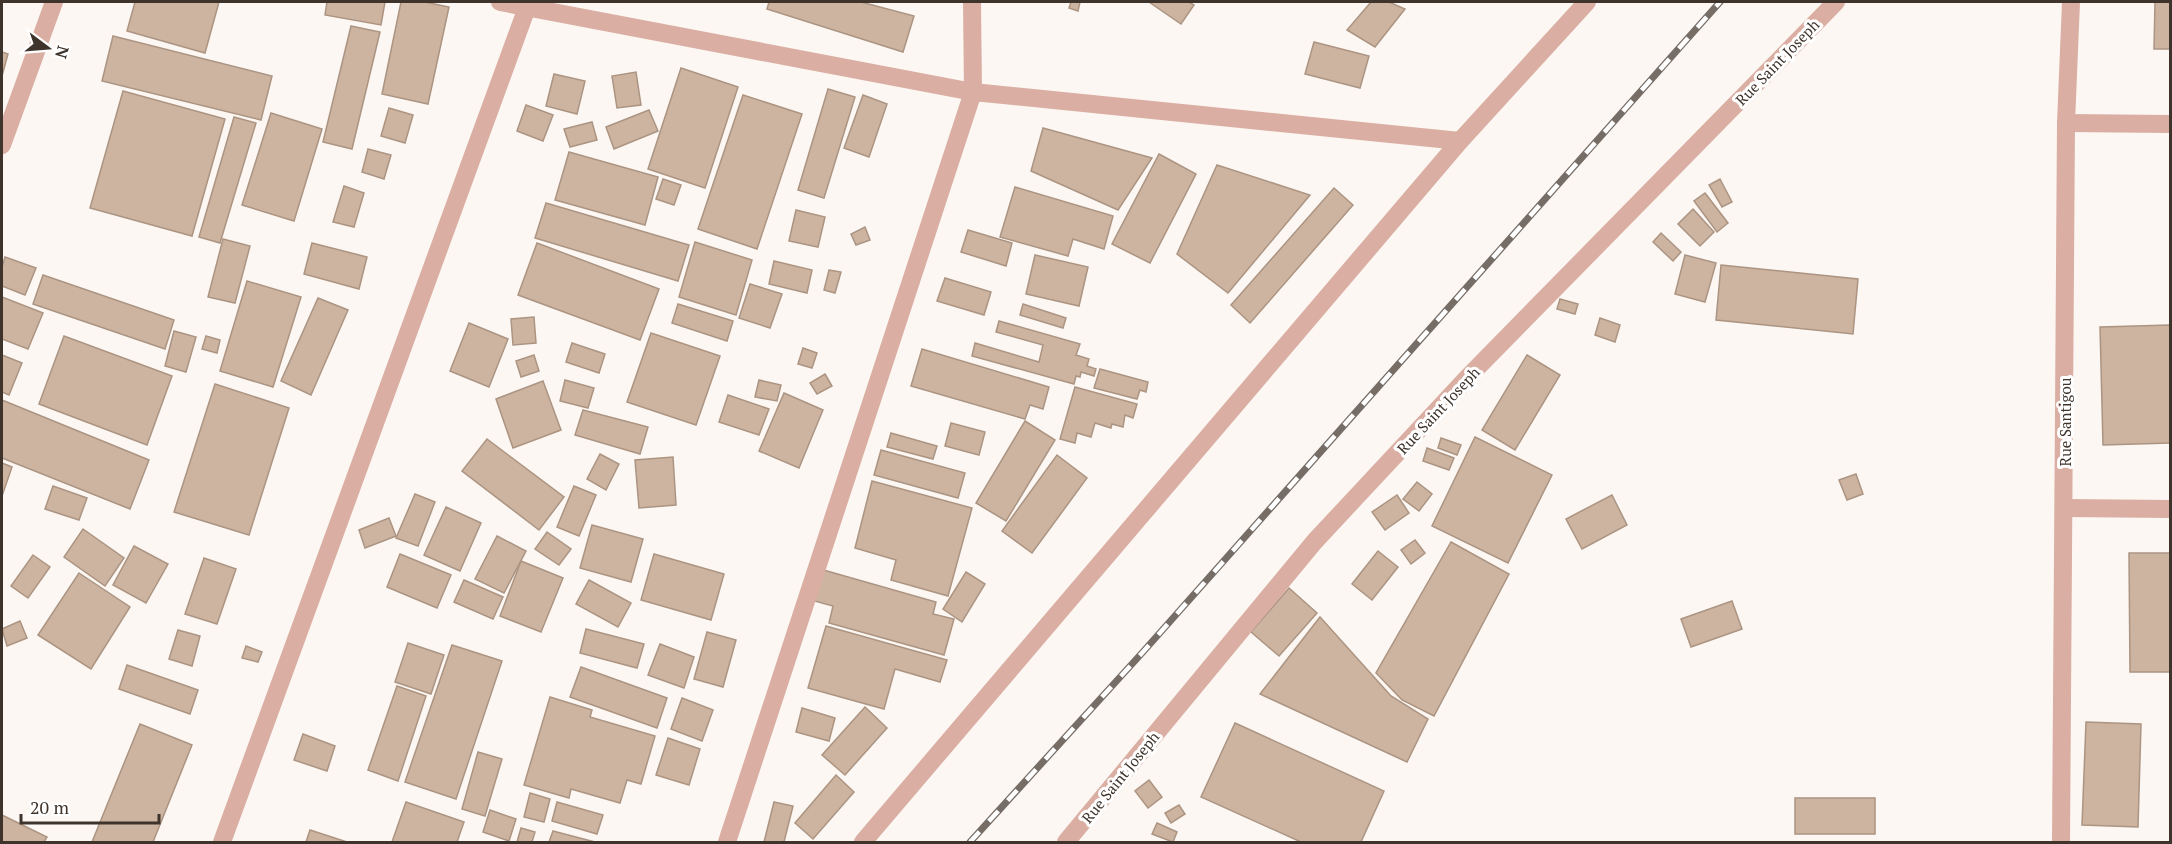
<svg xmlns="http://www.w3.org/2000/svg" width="2172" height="844" font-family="'PT Serif',serif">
<rect width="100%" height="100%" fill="#fcf7f3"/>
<!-- building -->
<g fill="#cdb4a0" stroke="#ac9482" stroke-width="1.5">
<polygon points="135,2 219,2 205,53 127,31"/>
<polygon points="327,2 385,2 381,25 325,15"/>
<polygon points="401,2 425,2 449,7 428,104 382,94"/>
<polygon points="769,2 861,2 914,16 903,52 767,9"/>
<polygon points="1071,2 1080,2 1078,11 1069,8"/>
<polygon points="1149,2 1189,2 1194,5 1181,24"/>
<polygon points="1371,2 1389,2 1405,9 1375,47 1347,30"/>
<polygon points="2155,2 2170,2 2170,49 2154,49"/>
<polygon points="351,26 380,32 352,149 323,142"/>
<polygon points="113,36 272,76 261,120 102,81"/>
<polygon points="1314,42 1369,56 1360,88 1305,74"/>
<polygon points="2,52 8,54 2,76"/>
<polygon points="681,68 738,87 705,188 648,169"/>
<polygon points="636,72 641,105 617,108 612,76"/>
<polygon points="554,74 585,81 577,114 546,106"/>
<polygon points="828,89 855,97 824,198 798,190"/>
<polygon points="123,91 225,119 192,236 90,208"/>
<polygon points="743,95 802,114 757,249 698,229"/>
<polygon points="863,95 887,104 869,157 844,148"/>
<polygon points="526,105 553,115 543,141 517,131"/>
<polygon points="389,108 413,115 405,143 381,136"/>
<polygon points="649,110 658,131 614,149 606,127"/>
<polygon points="271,113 322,129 294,221 242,205"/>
<polygon points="234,117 256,123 220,243 199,237"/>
<polygon points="592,122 597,140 570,147 564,129"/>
<polygon points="1043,128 1152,158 1118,210 1031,171"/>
<polygon points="368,149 391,155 384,179 362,172"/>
<polygon points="569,152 658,177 645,225 555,200"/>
<polygon points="1159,154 1196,174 1150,263 1112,244"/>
<polygon points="1217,165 1310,195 1228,293 1177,254"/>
<polygon points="663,179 681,185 674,205 656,199"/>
<polygon points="1720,179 1732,202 1722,207 1709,185"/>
<polygon points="344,186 364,193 354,227 333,222"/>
<polygon points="1015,187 1113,216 1104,249 1073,239 1068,256 1000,237"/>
<polygon points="1334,188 1353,205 1250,323 1231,305"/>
<polygon points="1705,193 1728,223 1717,232 1694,201"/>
<polygon points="546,203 689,245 678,281 535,238"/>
<polygon points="1693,209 1714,232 1700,246 1678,224"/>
<polygon points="796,210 825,217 818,247 789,241"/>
<polygon points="865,227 870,240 856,245 851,234"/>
<polygon points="968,230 1012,243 1006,266 961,252"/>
<polygon points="1661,233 1681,252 1673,261 1653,242"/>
<polygon points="223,239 250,246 235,303 208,297"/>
<polygon points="695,242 752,260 736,315 679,297"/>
<polygon points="312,243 367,257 359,289 304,274"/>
<polygon points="537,243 659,289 640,340 518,295"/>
<polygon points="1035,255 1088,267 1079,306 1026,294"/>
<polygon points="1685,255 1716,263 1705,302 1675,294"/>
<polygon points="5,257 36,268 25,295 2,286 2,267"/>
<polygon points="774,261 812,270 807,293 769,284"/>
<polygon points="1721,265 1858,279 1853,334 1716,320"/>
<polygon points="829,270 841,272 835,293 824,290"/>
<polygon points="43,275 174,320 165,349 33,304"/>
<polygon points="945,278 991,292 984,315 937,301"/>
<polygon points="247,281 301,297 273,387 220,371"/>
<polygon points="750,284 782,294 770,328 739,318"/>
<polygon points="2,297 43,313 28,349 2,339"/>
<polygon points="318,298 348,310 311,395 281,381"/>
<polygon points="1560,299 1578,304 1575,314 1557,309"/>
<polygon points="678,304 733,321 727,341 672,323"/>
<polygon points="1023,304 1066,318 1063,328 1020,315"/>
<polygon points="534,317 536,343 513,345 511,319"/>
<polygon points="1600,318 1620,325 1615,342 1595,335"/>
<polygon points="999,321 1080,344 1076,355 1089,359 1087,366 1096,369 1094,376 1081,372 1080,377 1076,376 1074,384 972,356 975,343 1039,362 1043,345 996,332"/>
<polygon points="469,323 508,339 489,387 450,371"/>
<polygon points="2170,325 2170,443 2103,445 2100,327"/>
<polygon points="174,331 196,337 186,372 165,366"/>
<polygon points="651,333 720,356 696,425 627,402"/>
<polygon points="64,336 172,376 147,445 39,404"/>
<polygon points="206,336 220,340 217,353 202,349"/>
<polygon points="572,343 605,354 599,373 566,362"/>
<polygon points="803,348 817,353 812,368 798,364"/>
<polygon points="922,349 1049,387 1043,409 1030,405 1025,419 911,386"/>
<polygon points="2,355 22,363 9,395 2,392"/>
<polygon points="534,355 539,371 521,377 516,361"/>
<polygon points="1527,355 1560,375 1515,450 1482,430"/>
<polygon points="1100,369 1148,382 1146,392 1140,390 1137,399 1094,388"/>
<polygon points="825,374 832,386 817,394 810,383"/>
<polygon points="565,380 594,388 588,408 560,401"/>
<polygon points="759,380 781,385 777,401 755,397"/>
<polygon points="543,381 561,430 513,448 496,399"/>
<polygon points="215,384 289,408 249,535 174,512"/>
<polygon points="1075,387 1137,404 1133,418 1125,415 1123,427 1112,424 1111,428 1095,423 1091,437 1077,433 1075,443 1060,439"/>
<polygon points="784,393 823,410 799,468 759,451"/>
<polygon points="728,395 769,409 759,435 719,422"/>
<polygon points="2,400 149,460 130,509 2,458"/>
<polygon points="583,410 648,427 640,454 575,435"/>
<polygon points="1025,421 1055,440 1006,521 976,503"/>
<polygon points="951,423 985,432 979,455 945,446"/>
<polygon points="891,433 937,446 933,459 887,447"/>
<polygon points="1475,437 1552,475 1508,563 1432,526"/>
<polygon points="1441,438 1461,445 1457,455 1438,448"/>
<polygon points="487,439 564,497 539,530 462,471"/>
<polygon points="1427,448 1454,458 1449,470 1423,461"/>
<polygon points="881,450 965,473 958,498 874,475"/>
<polygon points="600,454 619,464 606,490 587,479"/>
<polygon points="1057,455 1087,478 1032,553 1002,531"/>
<polygon points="673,457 676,505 639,508 635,460"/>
<polygon points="2,463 12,467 2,496"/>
<polygon points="1856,474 1863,494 1847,500 1839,480"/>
<polygon points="872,481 972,508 948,596 891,580 896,560 855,548"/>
<polygon points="1417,482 1432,494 1419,511 1403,499"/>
<polygon points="53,486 87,498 79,520 45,509"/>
<polygon points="574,486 596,495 579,536 557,527"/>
<polygon points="415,494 435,502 418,546 396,538"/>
<polygon points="1397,495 1409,513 1385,530 1372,512"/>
<polygon points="1612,495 1627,525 1582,549 1566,519"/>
<polygon points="446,507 481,523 460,571 424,555"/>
<polygon points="389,518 396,536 365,548 359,530"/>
<polygon points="592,525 643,539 631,582 580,568"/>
<polygon points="83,529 124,558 105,586 64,557"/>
<polygon points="547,532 571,549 559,565 535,549"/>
<polygon points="497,536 526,551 504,593 475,579"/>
<polygon points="1415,540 1425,553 1411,564 1401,550"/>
<polygon points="1451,542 1509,574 1434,716 1402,700 1376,673"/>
<polygon points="134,546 168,564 146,603 113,585"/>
<polygon points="1378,551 1398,567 1372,600 1352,584"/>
<polygon points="2129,553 2170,553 2170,672 2130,672"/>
<polygon points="400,554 451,575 437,608 387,587"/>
<polygon points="654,554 724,574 711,620 641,600"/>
<polygon points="33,555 50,567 28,598 11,586"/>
<polygon points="204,558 236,569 217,624 185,614"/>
<polygon points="521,561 563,578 541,632 500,616"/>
<polygon points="820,569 936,602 933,614 954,619 944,655 829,623 833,606 811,600"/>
<polygon points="966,572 985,584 962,622 943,609"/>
<polygon points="79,573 130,607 91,669 38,635"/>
<polygon points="464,580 503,597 493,619 454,602"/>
<polygon points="589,580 631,603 618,627 576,604"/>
<polygon points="1289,588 1317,613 1279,656 1251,632"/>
<polygon points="1732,601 1742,629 1691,647 1681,619"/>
<polygon points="1320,617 1391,696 1428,719 1407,762 1260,694"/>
<polygon points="20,621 27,638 7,646 2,629"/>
<polygon points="826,626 947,660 940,682 895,669 884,709 808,688"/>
<polygon points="586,629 644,644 637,668 580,653"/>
<polygon points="178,630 200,636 192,666 169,659"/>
<polygon points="707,632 736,640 723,687 694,679"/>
<polygon points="408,643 444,655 431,694 395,682"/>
<polygon points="660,644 694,657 684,688 648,675"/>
<polygon points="452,645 502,661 456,799 405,782"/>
<polygon points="246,646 262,652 258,662 242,658"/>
<polygon points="127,665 198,690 190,714 119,689"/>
<polygon points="581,667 667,698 657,728 570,697"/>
<polygon points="397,686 426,696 398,781 368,770"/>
<polygon points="550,697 592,710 590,717 655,736 641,784 627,780 620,803 571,789 569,798 524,785"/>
<polygon points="682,698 713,710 702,741 671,729"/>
<polygon points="865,707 887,728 845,775 822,755"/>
<polygon points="802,708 835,718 829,741 796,732"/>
<polygon points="2086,722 2141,724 2138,827 2082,825"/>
<polygon points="1235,723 1384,791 1361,842 1301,842 1201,797"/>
<polygon points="140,724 192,745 153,842 92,842"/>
<polygon points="303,734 335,746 327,771 294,760"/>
<polygon points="668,738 700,749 689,785 656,775"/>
<polygon points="478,752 502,759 485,816 462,809"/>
<polygon points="836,775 854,792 813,839 795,823"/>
<polygon points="1149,780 1162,797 1148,808 1135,791"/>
<polygon points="530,793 550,799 544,822 524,817"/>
<rect x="1795" y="798" width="80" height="36"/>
<polygon points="406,802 464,822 457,842 392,842"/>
<polygon points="557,802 603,815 597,834 552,821"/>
<polygon points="774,802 793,806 784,842 764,842"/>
<polygon points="1179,805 1185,814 1171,823 1165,813"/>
<polygon points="490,810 516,819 509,841 483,832"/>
<polygon points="2,815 47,837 44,842 2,842"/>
<polygon points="1157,823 1177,832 1173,842 1152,834"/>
<polygon points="521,828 535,832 532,842 517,842"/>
<polygon points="310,830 347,842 306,842"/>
<polygon points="553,831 595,842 549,842"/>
</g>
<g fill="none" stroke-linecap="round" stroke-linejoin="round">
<!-- minor -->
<g stroke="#daaea2" stroke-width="18">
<polyline points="500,2 973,92 1460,141"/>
<polyline points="2066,123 2170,124"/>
<polyline points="2,145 54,2"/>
<polyline points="2065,508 2170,509"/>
<polyline points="222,842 529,2"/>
<polyline points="727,842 973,92 972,2"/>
<polyline points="863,842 1460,141 1587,2"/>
<polyline points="1066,842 1315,541 1469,376 1836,2"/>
<polyline points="2061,842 2066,123 2071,2"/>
</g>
<defs>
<polyline id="rail" points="970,842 1142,653 1720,2"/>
</defs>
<!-- rail casing -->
<use href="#rail" stroke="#766d67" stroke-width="7"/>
<!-- rail -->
<use href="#rail" stroke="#fff" stroke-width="4.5" stroke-dasharray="14" stroke-linecap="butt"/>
</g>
<g text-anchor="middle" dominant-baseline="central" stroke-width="6" stroke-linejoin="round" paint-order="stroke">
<!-- street labels -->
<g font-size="15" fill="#3e342c" stroke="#fff">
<text transform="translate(1777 62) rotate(-46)">Rue Saint Joseph</text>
<text transform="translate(1438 410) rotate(-47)">Rue Saint Joseph</text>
<text transform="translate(2065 422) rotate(-90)">Rue Santigou</text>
<text transform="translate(1120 777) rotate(-51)">Rue Saint Joseph</text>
</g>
</g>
<!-- border -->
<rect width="2172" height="844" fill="none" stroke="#3e342c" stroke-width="6"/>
<!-- north arrow -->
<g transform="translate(48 48) rotate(106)" stroke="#ffffff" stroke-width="4.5" paint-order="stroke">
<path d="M0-4.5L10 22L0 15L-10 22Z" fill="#3e342c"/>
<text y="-9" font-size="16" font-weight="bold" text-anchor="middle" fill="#3e342c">N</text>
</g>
<!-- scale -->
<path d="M21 814v9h138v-9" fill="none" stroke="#3e342c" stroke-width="3"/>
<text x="30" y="814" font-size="18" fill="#3e342c" stroke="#ffffff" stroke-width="4.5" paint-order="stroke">20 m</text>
</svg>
